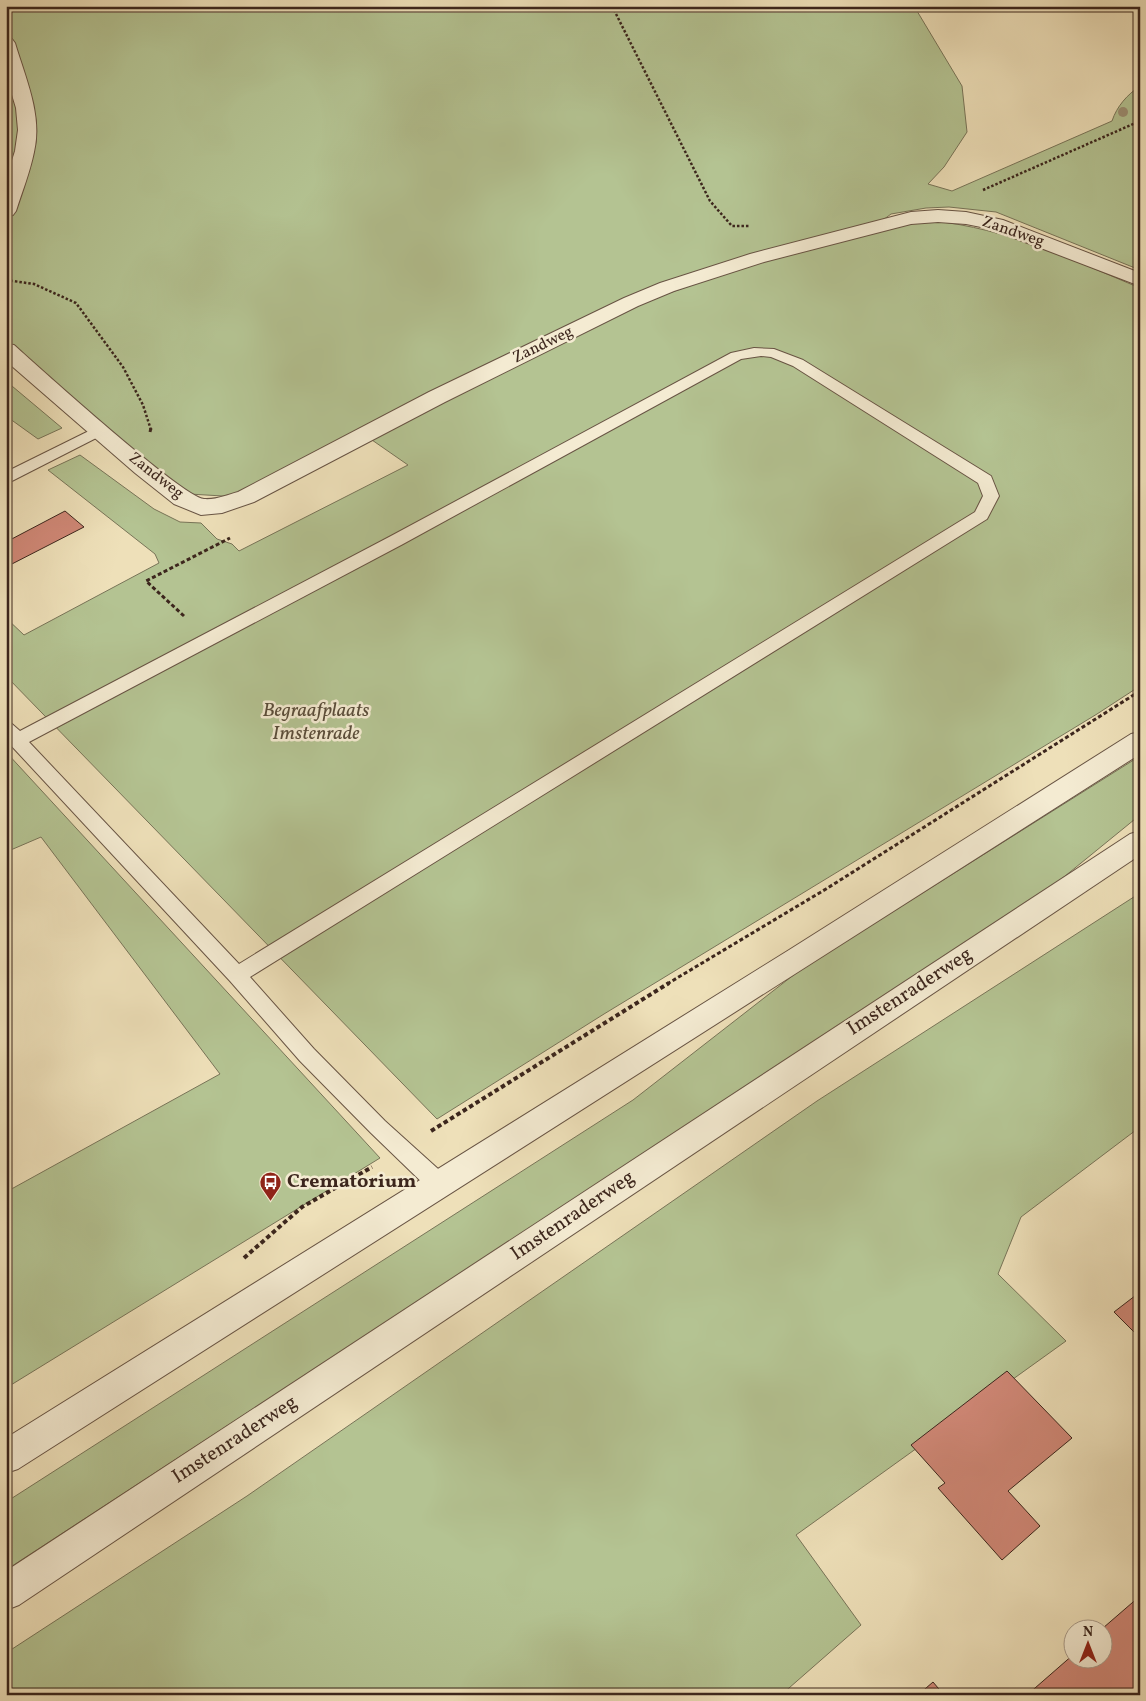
<svg xmlns="http://www.w3.org/2000/svg" width="1146" height="1701" font-family="Vollkorn,serif">
<rect width="100%" height="100%" fill="#eee0b9"/>
<filter id="stains"><feTurbulence type="fractalNoise" baseFrequency=".004" numOctaves="4"/><feColorMatrix values="0 0 0 0 .2 0 0 0 0 .09 0 0 0 0 .02 0 0 0 .5 -.17"/></filter>
<radialGradient id="worn" r=".72"><stop offset=".6" stop-color="#630" stop-opacity="0"/><stop offset="1" stop-color="#630" stop-opacity=".3"/></radialGradient>
<!-- green -->
<g fill="#b4c392" stroke="#787458">
<path d="M6,6H914L962,86L967,132L944,167L928,184L952,191L1112,121C1117,106 1127,95 1140,86V270L996,212L949,207L926,208L891,214L883,220L755,253L667,281L248,492L223,496L189,494L129,462L62,410L17,370L6,353Z"/>
<path d="M933,221C1006,228 1073,260 1140,288V686L1097,714L604,1014L437,1119L6,676V618L24,635L159,563L155,554L48,470L80,455L154,509L180,522L201,523L217,539L232,544L239,551L408,465L372,440L423,412L652,299L761,261L884,224Z"/>
<polygon points="6,381 62,428 38,439 6,416"/>
<polygon points="6,752 380,1158 6,1388 6,1192 220,1074 41,837 6,852"/>
<polygon points="1140,756 1140,815 1043,894 6,1570 6,1502 633,1100 800,970"/>
<polygon points="1140,893 1140,1127 1021,1217 998,1274 1066,1341 796,1535 861,1625 781,1695 6,1695 6,1653 247,1496 817,1101"/>
</g>
<!-- building -->
<g fill="#d08877" stroke="#3c261d">
<polygon points="65,511 84,527 6,567 6,542"/>
<polygon points="1140,1292 1140,1338 1114,1312"/>
<polygon points="1007,1371 1072,1438 1008,1491 1040,1526 1002,1560 938,1488 945,1483 911,1445"/>
<polygon points="1140,1596 1140,1695 1027,1695 1074,1654 1074,1658 1104,1658 1103,1628"/>
<polygon points="933,1682 944,1695 918,1695"/>
</g>
<g fill="none" stroke-linecap="round" stroke-linejoin="round">
<defs>
<g id="service">
<path d="M754,348L774,349L803,360L991,476L999,496L987,519L250,977L314,1049L385,1121L447,1177L450,1184L447,1191L439,1193L431,1191L371,1133L300,1061L230,981L6,740V722L12,724L20,731L391,536L731,353ZM761,356L771,357L793,366L978,483L983,496L975,512L239,964L29,742L403,544L741,359Z"/>
<polygon points="101,425 106,427 109,430 106,433 6,484 6,472"/>
</g>
<g id="minor">
<path d="M6,38L12,39L15,43C25,77 43,116 34,152C30,172 22,192 16,211L13,215L6,217V179L15,151L18,130L16,108L6,75Z"/>
<path d="M938,210L966,212L1003,220L1140,273V286L991,229L966,224L938,222L911,224L764,262L674,291L638,306L445,402L254,502L222,513L201,515L174,504L135,473L6,361V344L14,345C41,369 182,497 204,499C216,500 227,495 238,492L429,392L624,298L660,283L750,254L911,212Z"/>
</g>
<g id="tertiary">
<polygon points="1140,732 1140,754 18,1469 6,1473 6,1438 789,950 1131,734"/>
<polygon points="1140,831 1140,855 19,1605 6,1610 6,1571 1130,834"/>
</g>
</defs>
<!-- service casing -->
<use href="#service" stroke="#685444" stroke-width="2"/>
<!-- minor casing -->
<use href="#minor" stroke="#685444" stroke-width="2"/>
<!-- tertiary casing -->
<use href="#tertiary" stroke="#685444" stroke-width="2"/>
<!-- path-far2 -->
<g stroke="#3c261d" stroke-width="2.5" stroke-dasharray="2.5 2" stroke-linecap="butt">
<polyline points="612,6 710,201 732,226 750,226"/>
<polyline points="983,190 1140,121"/>
<polyline points="6,280 34,284 76,303 123,367 143,405 151,430"/>
</g>
<!-- path-far1 -->
<g stroke="#3c261d" stroke-width="3" stroke-dasharray="4 2.5" stroke-linecap="butt">
<polyline points="150,432 151,428"/>
<polyline points="184,616 146,581 230,538"/>
<polyline points="667,984 826,889 1140,691"/>
</g>
<!-- path -->
<g stroke="#3c261d" stroke-width="4" stroke-dasharray="4.5 3" stroke-linecap="butt">
<polyline points="431,1131 669,983"/>
<polyline points="244,1258 302,1207 372,1167"/>
</g>
<!-- service -->
<use href="#service" fill="#f4ebd2" fill-rule="evenodd"/>
<!-- minor -->
<use href="#minor" fill="#f4ebd2" fill-rule="evenodd"/>
<!-- tertiary -->
<use href="#tertiary" fill="#f4ebd2" fill-rule="evenodd"/>
</g>
<!-- trees -->
<circle fill="#9d8f73" cx="1123" cy="112" r="5"/>
<!-- icons -->
<defs>
<symbol id="bus-pin" viewBox="-11 -11 22 30"><path d="M0 17L-7.5 6A9.5 9.5 0 1 1 7.5 6Z" fill="#8f2418" stroke="#f4ebd2"/><path d="M-5-6H5V4H4V6H2V4H-2V6H-4V4H-5ZM-3.5-4V0h7V-4ZM-3.5 1.2v1.5H-2V1.2ZM2 1.2v1.5H3.5V1.2Z" fill="#fff"/></symbol>
</defs>
<g fill-rule="evenodd">
<use href="#bus-pin" x="258" y="1170" width="25" height="34"/>
</g>
<g text-anchor="middle" dominant-baseline="central" stroke-width="5" stroke-linejoin="round" paint-order="stroke">
<!-- far-street labels -->
<g font-size="16" fill="#3c261d" stroke="#f4ebd2">
<text transform="translate(1013 232) rotate(19)">Zandweg</text>
<text transform="translate(543 345) rotate(-26)">Zandweg</text>
<text transform="translate(156 476) rotate(38)">Zandweg</text>
</g>
<!-- park labels -->
<g font-size="20" font-style="italic" fill="#5a4d3a" stroke="#f4ebd2">
<text x="316" y="711">Begraafplaats<tspan x="316" dy="23">Imstenrade</tspan></text>
</g>
<!-- street labels -->
<g font-size="20" fill="#3c261d" stroke="#f4ebd2">
<text transform="translate(910 992) rotate(-33)">Imstenraderweg</text>
<text transform="translate(573 1216) rotate(-34)">Imstenraderweg</text>
<text transform="translate(235 1440) rotate(-33)">Imstenraderweg</text>
</g>
<!-- poi labels -->
<g font-size="20" font-weight="bold" fill="#3c261d" stroke="#f4ebd2" text-anchor="start">
<text x="287" y="1182">Crematorium</text>
</g>
</g>
<!-- margin -->
<rect width="1146" height="1701" fill="none" stroke="#eee0b9" stroke-width="25"/>
<rect x="8" y="8" width="1131" height="1686" fill="none" stroke="#3c261d" stroke-width="2.5"/>
<rect x="12" y="12" width="1121" height="1676" fill="none" stroke="#3c261d"/>
<!-- north arrow -->
<g transform="translate(1088 1644)"><circle r="24" fill="#f4ebd2" stroke="#aa9c8a"/>
<path d="M0-4L9 19L0 12L-9 19Z" fill="#8f2418"/>
<text y="-8" font-size="14" font-weight="bold" text-anchor="middle" fill="#3c261d">N</text>
</g>
<rect width="100%" height="100%" filter="url(#stains)"/>
<rect width="100%" height="100%" fill="url(#worn)"/>
</svg>
